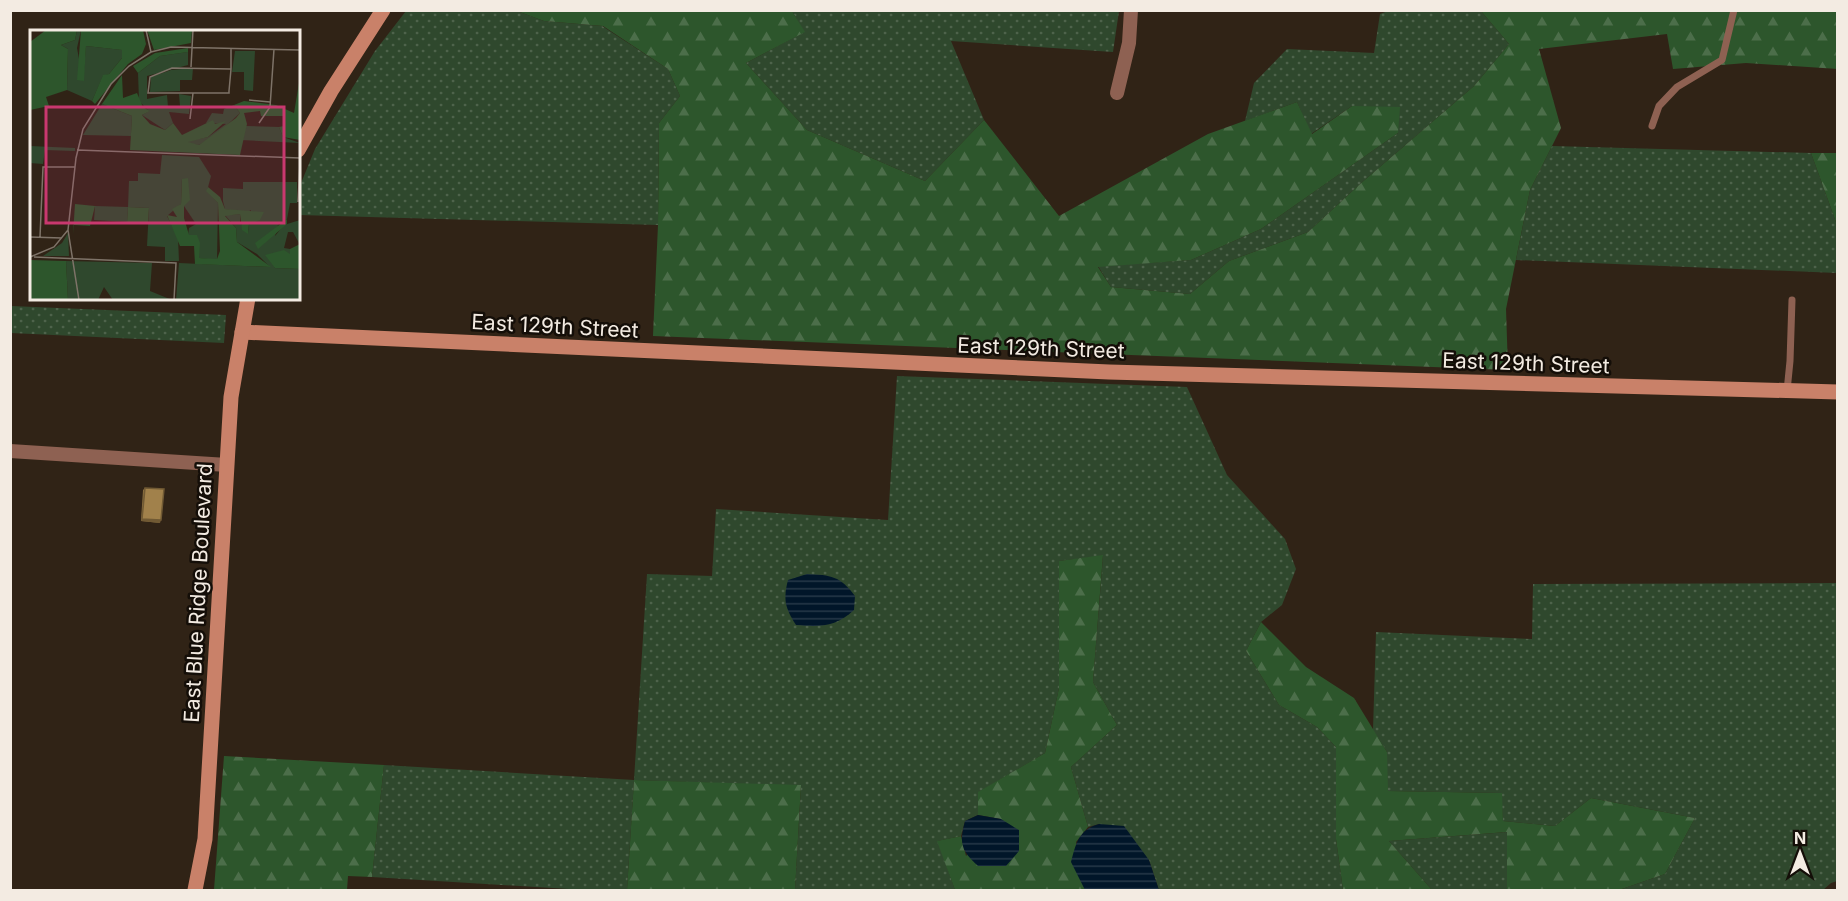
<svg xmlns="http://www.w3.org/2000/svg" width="1848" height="901" font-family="Inter,sans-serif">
<defs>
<pattern id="grass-dots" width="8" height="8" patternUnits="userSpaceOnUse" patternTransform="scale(1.5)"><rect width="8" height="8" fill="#2f482d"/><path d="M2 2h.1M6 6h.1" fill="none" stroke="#4e634b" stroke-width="1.8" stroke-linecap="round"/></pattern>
<pattern id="forest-firs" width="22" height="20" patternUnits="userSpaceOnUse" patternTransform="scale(1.5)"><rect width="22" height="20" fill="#2d562c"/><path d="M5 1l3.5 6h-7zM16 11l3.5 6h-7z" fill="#4c6e4a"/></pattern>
<pattern id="water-rules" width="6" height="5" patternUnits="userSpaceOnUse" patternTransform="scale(1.5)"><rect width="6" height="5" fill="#011629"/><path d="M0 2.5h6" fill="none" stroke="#263848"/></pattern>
</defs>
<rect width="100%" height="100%" fill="#302316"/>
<!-- grass -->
<g fill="url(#grass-dots)">
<polygon points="1391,10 1481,11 1509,44 1474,86 1360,184 1308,232 1229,261 1190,294 1111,287 1098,266 1191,260 1261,229 1398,133 1352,106 1311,134 1297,102 1245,121 1254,83 1287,49 1374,53 1380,14"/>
<polygon points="406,11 517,11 544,21 602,26 668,69 680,96 659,123 658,225 299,215 299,188 315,149 375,51"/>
<polygon points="792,11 1119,11 1113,52 951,41 984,120 925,181 807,130 746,63 804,32"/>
<polygon points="1552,146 1811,153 1837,225 1837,273 1516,260 1530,190"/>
<polygon points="11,306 226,315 224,343 11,333"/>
<polygon points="897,376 1187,387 1227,475 1285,539 1296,569 1282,605 1261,622 1246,651 1279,705 1317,727 1336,747 1336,839 1343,890 1159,890 1149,860 1099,824 1088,827 1071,767 1117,725 1093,682 1103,556 1059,561 1059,688 1045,753 979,792 978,815 965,821 961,836 938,841 955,890 795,890 801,786 634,780 627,890 585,890 372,877 384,765 634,780 647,574 712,576 716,509 888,520"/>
<polygon points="1837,583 1837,881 1831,883 1823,890 1619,890 1665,874 1695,818 1591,798 1555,826 1503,821 1501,793 1387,791 1387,752 1373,730 1376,632 1532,639 1533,584"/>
<polygon points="1508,832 1507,890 1432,890 1389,841"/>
</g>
<!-- forest -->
<g fill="url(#forest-firs)">
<polygon points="517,11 792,11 805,32 746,63 807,130 925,181 984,120 1059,216 1208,134 1297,102 1312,134 1352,106 1400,107 1398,133 1261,229 1191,260 1098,267 1111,287 1190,294 1229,261 1308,232 1360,184 1474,86 1509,44 1481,11 1837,11 1838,69 1746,63 1673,69 1667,34 1539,49 1561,128 1530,190 1506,309 1508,370 653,336 658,225 659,123 680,96 668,69 603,26 544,21"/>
<polygon points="1811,153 1837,153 1837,225"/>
<polygon points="1103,555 1093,682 1117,725 1071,767 1088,827 1076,842 1085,890 955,890 937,841 961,836 966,856 1001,819 978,815 978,792 1045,753 1059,688 1059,561"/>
<polygon points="1261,622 1306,667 1354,698 1387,752 1388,791 1502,793 1503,821 1555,826 1591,798 1695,818 1665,874 1619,890 1507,890 1507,832 1389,841 1432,890 1343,890 1336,839 1336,747 1317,727 1279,705 1246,651"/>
<polygon points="224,756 384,765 372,877 348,876 347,890 214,890"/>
<polygon points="634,780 801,785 795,890 627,890"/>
</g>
<!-- water -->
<g fill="url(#water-rules)">
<path d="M807,574C831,575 840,576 855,596L854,610C836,627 820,627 796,625C785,608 783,600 788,580Z"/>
<path d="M978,815L1001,819L1019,830V851L1006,866H978C961,851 959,843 965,821Z"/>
<path d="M1099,824L1124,826L1149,860L1159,890H1085L1071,862C1076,844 1078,830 1099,824Z"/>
</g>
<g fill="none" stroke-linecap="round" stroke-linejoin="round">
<!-- lane -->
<g stroke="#8e6152" stroke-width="7">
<polyline points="1652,126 1659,106 1677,87 1722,60 1734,10"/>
<polyline points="1787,391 1790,361 1792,300"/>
</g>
<!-- street -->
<g stroke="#8e6152" stroke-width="14">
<polyline points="1117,93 1129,43 1131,10"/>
<polyline points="10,451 227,465"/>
</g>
<!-- secondary -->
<g stroke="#c98169" stroke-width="15">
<polyline points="298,150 331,91 383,10"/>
<polyline points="242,332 1109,372 1838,392"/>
<polyline points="195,890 205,839 231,397 248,298"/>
</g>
</g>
<!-- wall -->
<polygon fill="#8a6f40" points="145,488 160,523 141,521 143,490"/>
<!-- shaded-wall -->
<polygon fill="#715a34" points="142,519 161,520 160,523 141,521"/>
<!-- building -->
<polygon fill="#a1814b" stroke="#715a34" stroke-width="1.5" points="145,488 164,489 161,520 142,519"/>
<g text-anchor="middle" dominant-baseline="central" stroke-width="5" stroke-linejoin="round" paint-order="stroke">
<!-- street labels -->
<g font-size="21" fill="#f3ebe2" stroke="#140e08">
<text transform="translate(555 326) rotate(3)">East 129th Street</text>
<text transform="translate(1041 348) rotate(2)">East 129th Street</text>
<text transform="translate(1526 363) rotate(2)">East 129th Street</text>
<text transform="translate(198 593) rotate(-87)">East Blue Ridge Boulevard</text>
</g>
</g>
<!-- overview -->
<g transform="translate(30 30)">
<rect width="270" height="270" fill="#302316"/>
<path d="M47,0H51L47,18L53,51L56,16L93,20L92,28L79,44L73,46L62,71L37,60L38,19L31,15L45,10ZM158,18V35L117,46V69L137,65L138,77L150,76L149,64L161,66L159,84L139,82L143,93L135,100L112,85L119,81L109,71L108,43L130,26L157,22ZM205,21H225L223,61L214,60V42H202ZM163,38L162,50H150V61L120,62L121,47L141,40ZM72,74L102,86L101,106L53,105ZM204,75L210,83L184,107L169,115L159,114L157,111L178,107L196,94L176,93L182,83L193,84L194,79ZM216,96L249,97L253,107L270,113L211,110ZM0,116L45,118V121L15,120L13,134L0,133ZM132,125L169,127L181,146L177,161L188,173L187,230L169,228L167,206L158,205L159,198L166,194L154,176L158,149H152L151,174L137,186L148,208L149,231H135V217L117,216L119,178L98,177L97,192L64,190L65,176L98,177L99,151H108V143L130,144ZM213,152H267V173H260L257,189L248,195L245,206L254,195L270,190V215L263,202H258L254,218L260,219V224L243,233L245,238L270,239V270H146L149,233L240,237L227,224L207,212L206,198L195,185L210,184V193L218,203L221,180L216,183L195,179L193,171V158L213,159ZM38,203L39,226H13L32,213ZM36,231L122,233L120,261L142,270H83L74,257L68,270H38Z" fill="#2f482d"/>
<path d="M16,0H47L45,10L31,15L38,19L37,60L16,67L19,76L0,80V12ZM51,0H113L116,14L112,24L98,34L65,74L62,71L73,45L79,44L92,28V20L56,16L54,51L47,50ZM117,0H162L161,13L124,20ZM158,18V22L130,26L108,43L103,36L125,23ZM92,45L93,68L107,63L113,77L120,81L112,85L120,94L135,100L143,93L152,105L183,90L185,94L196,91L178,107L158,112L169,115L206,88L210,83L204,75L214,71L246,75L264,83L270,47V110L253,107L249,97L254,96V86H231L230,81L214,83L217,94L210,125L100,120L102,86L72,74ZM158,148L160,170L154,176V188L159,205H167L170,213L169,228L187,229L190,221L188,173L176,161L178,157L190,167L195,179L234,182L230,190L219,194L218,204L212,200L210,184L195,186L206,198L207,212L241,237L165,234L164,216H150L137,185L147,187L142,179L151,174L152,149ZM45,174L65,176L60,196L44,195L43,204ZM98,177L119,178L118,193L97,192ZM257,189V194L228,219L225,213ZM270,214V239L245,238L235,225L254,220L260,224V219ZM0,230L36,231L38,270H0Z" fill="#2d562c"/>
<path fill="none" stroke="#7e7368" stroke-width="1.5" d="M116,0L121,22M161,37L163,0M201,39L142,38L120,47L118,63H199V61L201,39V18M219,70L240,72M160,89L163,63M229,93L240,77L244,19M47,120L270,128M268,172L270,133M38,200L49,270M0,207L32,208M10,207L13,137H45M0,227L24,217L38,200L46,128L53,99L81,54L99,36L121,22L141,17L270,20M4,227L146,233L144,270"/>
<path fill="#c9386f" fill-opacity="0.15" stroke="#c9386f" stroke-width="3" d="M16,77H254V193H16Z"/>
<rect width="270" height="270" fill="none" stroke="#f3ebe2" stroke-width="3"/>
</g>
<!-- border -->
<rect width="1848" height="901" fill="none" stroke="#f3ebe2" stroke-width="24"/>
<!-- north arrow -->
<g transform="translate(1800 853)" stroke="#140e08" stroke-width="4.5" paint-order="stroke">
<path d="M0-4.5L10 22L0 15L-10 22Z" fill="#f3ebe2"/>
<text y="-9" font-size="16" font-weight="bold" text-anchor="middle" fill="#f3ebe2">N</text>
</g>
</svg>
